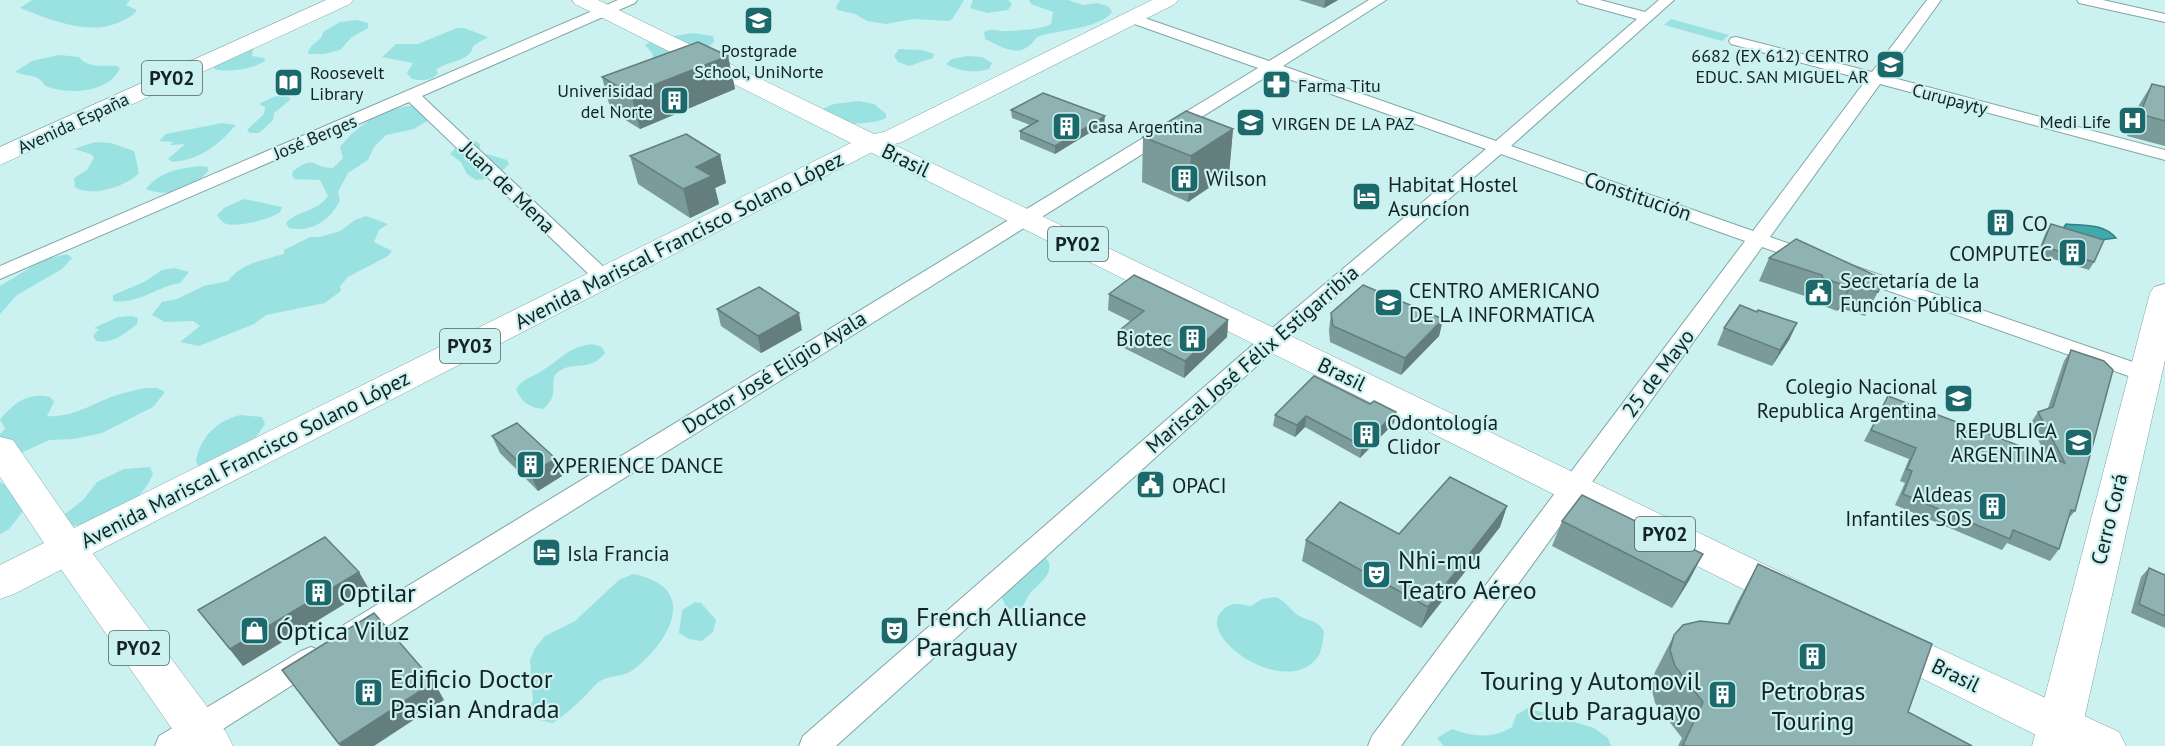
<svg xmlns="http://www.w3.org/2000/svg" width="2165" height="746" font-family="'PT Sans',sans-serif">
<rect width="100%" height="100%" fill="#cbf1f1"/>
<!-- green -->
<g fill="#9ae2e2">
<path d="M32,0H130L126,5L137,10C133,16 128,18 122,21C89,37 52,20 20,8Z"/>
<polygon points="840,0 964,0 953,18 949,21 913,19 886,24 867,21 855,14 837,10 836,7"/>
<polygon points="973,0 1008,0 1012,4 1008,10 987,13 970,8"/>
<path d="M1029,0H1068L1083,5L1097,3L1108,6L1112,12C1100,29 1056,30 1037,37C1021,60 1006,49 985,39L984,32C993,27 999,32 1008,31C1022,30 1038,30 1051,24L1053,12L1031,4Z"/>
<polygon points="1671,19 1729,35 1722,41 1664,25"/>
<path d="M357,20L368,23V28L352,37L340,50L324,54H308C309,43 323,41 323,32L340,22Z"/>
<path d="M457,28H464L488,37L473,46C471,62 448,60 436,70L438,73C432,81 421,81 412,79L407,73L413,63L382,57L396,44H418Z"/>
<polygon points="693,33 713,36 714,42 702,52 654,59 652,53 645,45 655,39"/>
<path d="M249,48L253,49L252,56L264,58L265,61C253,69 228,73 214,69V66Z"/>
<polygon points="899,49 922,50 934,54 933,58 909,66 898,62 894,56"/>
<path d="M59,55L79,57C88,69 104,65 117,66L120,68C110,92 71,95 48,87C43,85 43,81 38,78C31,75 22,75 15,72L32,61Z"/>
<path d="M967,56L982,57L992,63L989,69C974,73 960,72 946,64L952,59Z"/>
<polygon points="282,95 289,96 290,100 274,113 273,120 259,133 250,133 247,130 264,114 265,107 259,104 273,97"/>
<path d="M859,101L874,104L886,114V118C873,125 852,122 835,127L820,110L834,104Z"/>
<path d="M419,105L430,114L427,121L414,129L386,135L374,147L368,160L348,173L338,192L340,200C331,220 311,233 289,228L286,223C298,210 317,212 328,196L320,180L295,179L292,175L293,171C317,154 310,168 333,168L343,158L340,147C360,122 386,107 419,105Z"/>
<path d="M222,123L236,125C217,146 201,159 173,162L168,159L185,144L170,145L173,142L159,141L166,134Z"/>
<polygon points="475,141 480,144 480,152 507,160 509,164 495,178 476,180 467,174 461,162 450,154 458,145"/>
<path d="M95,142L111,143L134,151L139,173C127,186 91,198 75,187L74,178L87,170L94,158L91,154L74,149Z"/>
<path d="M200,166L208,167V171C193,190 168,198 146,189C160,171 178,169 200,166Z"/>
<path d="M244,199L282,207L280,212C271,219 234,229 224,223C221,221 219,218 217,215L224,208Z"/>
<path d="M366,216L388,224L379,230L374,242L392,251L388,256L348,277L340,286L341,291L325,303L266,315L254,324L199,346L180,342L200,326L193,321L165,322L152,315L162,302L177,299L204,286L228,281C241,263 264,260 284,254V250L310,237H320L340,231L355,220Z"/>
<polygon points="67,254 72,258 62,269 17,295 0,314 0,286 43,260"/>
<path d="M174,268L189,272L180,283C158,286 137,305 113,301V295L144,282L162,270Z"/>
<path d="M131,316L138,318L137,324C126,333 111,345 96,341L93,336L99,329L94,328L118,317Z"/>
<path d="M593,344L602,347L605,353C589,373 574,360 558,372C547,381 562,394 543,409C530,408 520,401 516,389C523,378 533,377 543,370C563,358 567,347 593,344Z"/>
<path d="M145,388H157L165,392L153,407L102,433L74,439L49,440L0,463V434L5,429L0,419C15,403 27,392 50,397L54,402L47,416C73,418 93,403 117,395C126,392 136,390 145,388Z"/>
<path d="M241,415L262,417L265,424L241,459L200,468L196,462C199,438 217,420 241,415Z"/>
<path d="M150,467L153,474C140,506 98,530 64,525L60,518L83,500L97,482L124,469Z"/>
<polygon points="0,482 31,501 9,529 0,534"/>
<path d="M1043,555C1059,569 1042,581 1032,591C1027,596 1026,603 1021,608L1007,609L1000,594Z"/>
<path d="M633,574C701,587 670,642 633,670C624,677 611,675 602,680C596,683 590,691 585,696C575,706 565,715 553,723L525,717L533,700L530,660L535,648L545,636L575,621L619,580Z"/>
<path d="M1276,597C1285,601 1288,607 1295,613C1305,622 1318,618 1324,632C1323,639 1322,649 1319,655C1296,692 1230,660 1218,629C1213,617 1225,603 1238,604C1242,604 1247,606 1251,606L1262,599Z"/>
<polygon points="695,602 701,603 716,620 713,632 702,641 689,639 679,633 682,610"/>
<path d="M1528,708L1594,728L1608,738L1611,746H1444L1437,738L1452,729C1473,737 1493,739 1512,727L1516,715Z"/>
</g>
<!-- water -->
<path fill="#40a9ab" stroke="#338182" stroke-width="1.5" d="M2066,224C2084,226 2103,223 2116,238L2100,240L2066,229L2064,227Z"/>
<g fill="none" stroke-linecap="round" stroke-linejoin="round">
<defs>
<g id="street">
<polygon points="618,0 637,0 635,3 422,96 611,274 614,278 611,282 597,282 409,102 0,279 0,266"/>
<polygon points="1369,0 1386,0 1283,66 1496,141 1637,19 1579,3 1577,0 1600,0 1645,12 1659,0 1674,0 1511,146 1753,231 1866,80 1731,44 1729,41 1731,38 1736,37 1872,72 1927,0 1941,0 1886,76 2165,150 2165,160 1880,84 1770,237 1819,254 1822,258 1819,262 1805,262 1762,247 1401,746 1368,746 1372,736 1745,241 1501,154 1280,345 836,746 799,746 803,736 1264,335 1486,149 1272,73 362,642 352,646 342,642 338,634 342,626 1258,68 1126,21 1124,18 1126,15 1136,15 1269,61"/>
<polygon points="2077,0 2103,0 2165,14 2165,22 2079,3"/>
<polygon points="1854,266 2153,369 2156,374 2153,379 2145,381 2137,379 1847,276 1844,272 1847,268"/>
<polygon points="311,647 321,651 325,659 321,667 196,746 155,746 159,736 301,651"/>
</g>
<polygon id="secondary" points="2165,284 2165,360 2078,746 2032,746 2150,293 2154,287"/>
<g id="primary">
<polygon points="871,135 880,138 1805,584 1811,595 1805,606 1791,611 1777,606 862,148 858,143 862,138"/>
<polygon points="68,534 82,539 226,732 233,746 184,746 54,559 49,549 54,539"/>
<polygon points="1886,624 2119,732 2126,746 2058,746 1871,653 1865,641 1871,629"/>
</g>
<g id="highway">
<polygon points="326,0 353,0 350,4 0,165 0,147"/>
<polygon points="572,0 598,0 874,134 884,132 1152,0 1178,0 1175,4 902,142 880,148 14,594 0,599 0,565 44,543 0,477 0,437 13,440 74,528 851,143 575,4"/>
</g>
</defs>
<!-- street casing -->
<use href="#street" stroke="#81a5a5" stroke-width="2"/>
<!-- secondary casing -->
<use href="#secondary" stroke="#81a5a5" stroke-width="1"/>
<!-- primary casing -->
<use href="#primary" stroke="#81a5a5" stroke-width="1"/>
<!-- highway casing -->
<use href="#highway" stroke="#81a5a5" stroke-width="1"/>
<!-- street -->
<use href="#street" fill="#fff" fill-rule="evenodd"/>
<!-- secondary -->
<use href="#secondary" fill="#fff" fill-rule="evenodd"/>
<!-- primary -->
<use href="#primary" fill="#fff" fill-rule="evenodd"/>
<!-- highway -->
<use href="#highway" fill="#fff" fill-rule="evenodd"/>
</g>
<!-- wall -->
<g fill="#7b9a9a">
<polygon points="1299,0 1338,0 1324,8"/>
<polygon points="728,56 735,89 640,129 611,111 602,77"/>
<polygon points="2152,84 2165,87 2165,146 2127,136 2139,105"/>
<polygon points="1011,110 1104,124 1055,154 1020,139 1020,131 1030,125 1012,118"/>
<polygon points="1233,129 1229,174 1188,202 1142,182 1143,137"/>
<polygon points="720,155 726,183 715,188 719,204 690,218 638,184 630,156"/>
<polygon points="2051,224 2094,262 2089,270 2037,254 2046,232"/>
<polygon points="1769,258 1878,292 1865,316 1840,308 1837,311 1811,301 1811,298 1759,281"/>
<polygon points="1109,294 1228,320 1227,337 1184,378 1120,346 1121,329 1130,321 1108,310"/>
<polygon points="717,309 802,330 761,353 721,326"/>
<polygon points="1757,312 1797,323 1789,340 1772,366 1717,345 1724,328"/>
<polygon points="1331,313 1443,319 1439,336 1401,375 1330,342 1329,330"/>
<polygon points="2071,350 2075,511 2068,519 2059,549 2050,561 2007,543 2002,550 1895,505 1905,483 1900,481 1909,459 1864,441 1888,396 2047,457 2030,424 2038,412 2048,408 2064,361"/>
<polygon points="1370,404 1396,412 1394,423 1360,458 1305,427 1295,437 1273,426 1275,415"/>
<polygon points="492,436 562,476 538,491 500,453"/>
<polygon points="1507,506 1500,527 1421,628 1302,561 1306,540 1399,534"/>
<polygon points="1562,521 1690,579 1672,608 1552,546"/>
<polygon points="1758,564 1908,712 1972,746 1678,746 1682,738 1655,703 1651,686 1655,672 1674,635 1727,624 1738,601"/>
<polygon points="2149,568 2165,575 2165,628 2131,613 2141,577"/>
<polygon points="369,589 243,666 198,610"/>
</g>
<!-- shaded-wall -->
<g fill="#647d7d">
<polygon points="1325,0 1338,0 1324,8"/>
<polygon points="728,56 735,89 640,129 631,94"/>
<polygon points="1105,116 1104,124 1055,154 1055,146"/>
<polygon points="1233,129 1229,174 1188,202 1191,156"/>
<polygon points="720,155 726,183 715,188 719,204 690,218 683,189 696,167"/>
<polygon points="1852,284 1840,308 1837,311 1849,287"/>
<polygon points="799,313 802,330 761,353 758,336"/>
<polygon points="1443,319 1439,336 1401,375 1405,358"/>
<polygon points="1228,320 1227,337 1184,378 1185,361"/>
<polygon points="1797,323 1789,340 1772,366 1780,350"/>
<polygon points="1396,412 1394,423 1360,458 1362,446"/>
<polygon points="1306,416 1305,427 1295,437 1297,425"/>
<polygon points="556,459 562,476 538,491 530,473"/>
<polygon points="1507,506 1500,527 1421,628 1428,607"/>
<polygon points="1703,554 1690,579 1672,608 1685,583"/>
<polygon points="359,572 369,589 243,666 230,649"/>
<polygon points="434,682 444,700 374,746 340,746 339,744"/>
</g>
<!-- building -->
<g fill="#8fb3b3" stroke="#647d7d" stroke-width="1.5">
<polygon points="698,42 728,56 631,94 602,77"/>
<polygon points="2152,84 2165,87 2165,121 2140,114"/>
<polygon points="1043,93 1105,116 1055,146 1020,131 1038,121 1011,110"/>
<polygon points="1186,111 1233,129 1191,156 1143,137"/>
<polygon points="686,134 720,155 696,167 712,176 683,189 630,156"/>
<polygon points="2051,224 2104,240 2094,262 2042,246"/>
<polygon points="1796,239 1883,279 1878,292 1852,284 1849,287 1823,278 1822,275 1769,258"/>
<polygon points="1134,275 1228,320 1185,361 1121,329 1144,311 1109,294"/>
<polygon points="1363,285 1443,319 1405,358 1333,326 1331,313"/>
<polygon points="759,287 799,313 758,336 717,309"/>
<polygon points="1740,305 1757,312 1758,310 1797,323 1780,350 1724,328"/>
<polygon points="2071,350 2104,361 2113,370 2075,511 2071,510 2059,549 2013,530 2010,539 1903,494 1912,471 1907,469 1916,448 1871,430 1888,396 2065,463 2038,412 2053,407"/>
<polygon points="1314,376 1370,404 1374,401 1396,412 1362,446 1306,416 1297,425 1275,415"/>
<polygon points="517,423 556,459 530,473 492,436"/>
<polygon points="1450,477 1507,506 1428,607 1306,540 1340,502 1399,534"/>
<polygon points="1582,495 1703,554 1685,583 1562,521"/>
<polygon points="325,537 359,572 230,649 198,610"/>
<polygon points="1758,564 1932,644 1908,712 1972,746 1686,746 1683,745 1703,702 1675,666 1670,650 1674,635 1683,625 1700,621 1729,624"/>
<polygon points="2149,568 2165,575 2165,616 2139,604"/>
<polygon points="374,613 434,682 339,744 282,670"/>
</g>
<!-- icons -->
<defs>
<symbol id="university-square" viewBox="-11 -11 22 22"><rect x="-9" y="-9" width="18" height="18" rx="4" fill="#1b696a" stroke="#cbf1f1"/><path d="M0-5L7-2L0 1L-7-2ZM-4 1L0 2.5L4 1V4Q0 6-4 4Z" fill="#fff"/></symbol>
<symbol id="school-square" viewBox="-11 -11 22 22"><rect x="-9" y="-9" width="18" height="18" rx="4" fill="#1b696a" stroke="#cbf1f1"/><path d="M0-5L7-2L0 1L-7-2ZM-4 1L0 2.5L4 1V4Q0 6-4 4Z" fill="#fff"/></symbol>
<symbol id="library-square" viewBox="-11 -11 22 22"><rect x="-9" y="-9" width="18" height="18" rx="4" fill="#1b696a" stroke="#cbf1f1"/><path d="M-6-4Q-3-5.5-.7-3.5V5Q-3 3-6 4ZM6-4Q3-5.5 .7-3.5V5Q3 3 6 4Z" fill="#fff"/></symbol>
<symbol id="pharmacy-square" viewBox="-11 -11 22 22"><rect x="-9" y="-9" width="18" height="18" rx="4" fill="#1b696a" stroke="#cbf1f1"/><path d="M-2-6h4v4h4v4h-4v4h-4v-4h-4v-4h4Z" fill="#fff"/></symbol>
<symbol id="building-square" viewBox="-11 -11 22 22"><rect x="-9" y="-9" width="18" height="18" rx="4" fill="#1b696a" stroke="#cbf1f1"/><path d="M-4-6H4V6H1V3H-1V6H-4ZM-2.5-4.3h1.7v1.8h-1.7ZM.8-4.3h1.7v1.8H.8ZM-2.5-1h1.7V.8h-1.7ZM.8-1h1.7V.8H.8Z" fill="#fff"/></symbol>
<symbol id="hospital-square" viewBox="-11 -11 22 22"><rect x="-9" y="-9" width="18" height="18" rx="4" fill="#1b696a" stroke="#cbf1f1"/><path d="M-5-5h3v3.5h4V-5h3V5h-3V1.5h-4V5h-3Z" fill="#fff"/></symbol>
<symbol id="hotel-square" viewBox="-11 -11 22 22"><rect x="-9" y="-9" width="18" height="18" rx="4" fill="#1b696a" stroke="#cbf1f1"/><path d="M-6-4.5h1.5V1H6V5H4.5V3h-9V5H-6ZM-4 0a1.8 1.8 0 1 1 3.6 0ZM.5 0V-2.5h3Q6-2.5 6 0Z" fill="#fff"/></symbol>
<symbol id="civic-square" viewBox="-11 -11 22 22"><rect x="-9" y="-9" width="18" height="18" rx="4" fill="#1b696a" stroke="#cbf1f1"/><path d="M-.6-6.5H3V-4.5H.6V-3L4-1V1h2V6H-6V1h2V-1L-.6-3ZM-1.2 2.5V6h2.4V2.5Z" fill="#fff"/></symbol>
<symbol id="theatre-square" viewBox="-11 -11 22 22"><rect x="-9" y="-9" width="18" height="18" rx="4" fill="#1b696a" stroke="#cbf1f1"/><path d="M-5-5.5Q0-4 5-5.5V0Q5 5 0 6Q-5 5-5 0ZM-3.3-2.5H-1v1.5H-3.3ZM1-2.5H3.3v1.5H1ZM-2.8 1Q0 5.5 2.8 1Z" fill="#fff"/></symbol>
<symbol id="shop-square" viewBox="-11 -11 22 22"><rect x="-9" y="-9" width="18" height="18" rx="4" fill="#1b696a" stroke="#cbf1f1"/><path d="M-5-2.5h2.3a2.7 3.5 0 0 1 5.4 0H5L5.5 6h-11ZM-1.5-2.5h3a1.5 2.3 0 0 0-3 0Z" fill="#fff"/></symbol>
</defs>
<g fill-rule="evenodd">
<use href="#university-square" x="742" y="4" width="33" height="33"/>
<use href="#school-square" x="1874" y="48" width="33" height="33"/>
<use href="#library-square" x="272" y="66" width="33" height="33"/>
<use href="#pharmacy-square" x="1260" y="68" width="33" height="33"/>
<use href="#building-square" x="658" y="84" width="33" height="33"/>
<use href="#hospital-square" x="2116" y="104" width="33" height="33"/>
<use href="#school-square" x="1234" y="106" width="33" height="33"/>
<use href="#building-square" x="1050" y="110" width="33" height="33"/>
<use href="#building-square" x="1168" y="162" width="33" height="33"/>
<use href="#hotel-square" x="1350" y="180" width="33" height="33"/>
<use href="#building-square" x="1984" y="206" width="33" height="33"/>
<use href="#building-square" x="2056" y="236" width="33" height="33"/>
<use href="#civic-square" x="1802" y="276" width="33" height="33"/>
<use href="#school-square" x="1372" y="286" width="33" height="33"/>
<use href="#building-square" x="1176" y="322" width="33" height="33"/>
<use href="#university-square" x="1942" y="382" width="33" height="33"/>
<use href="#building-square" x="1350" y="418" width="33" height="33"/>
<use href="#school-square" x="2062" y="426" width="33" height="33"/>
<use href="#building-square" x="514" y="448" width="33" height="33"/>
<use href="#civic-square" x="1134" y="468" width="33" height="33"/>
<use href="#building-square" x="1976" y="490" width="33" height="33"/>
<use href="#hotel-square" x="530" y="536" width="33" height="33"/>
<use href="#theatre-square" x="1360" y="558" width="33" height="33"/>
<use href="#building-square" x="302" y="576" width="33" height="33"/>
<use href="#shop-square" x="238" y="614" width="33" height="33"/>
<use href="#theatre-square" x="878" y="614" width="33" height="33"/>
<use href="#building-square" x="1796" y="640" width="33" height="33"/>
<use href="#building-square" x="352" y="676" width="33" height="33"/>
<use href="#building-square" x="1706" y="678" width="33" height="33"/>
</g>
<g text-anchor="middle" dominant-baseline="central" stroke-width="4.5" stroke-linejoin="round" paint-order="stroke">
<!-- far-poi labels -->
<g font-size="18" fill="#152323" stroke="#cbf1f1" text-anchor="start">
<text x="759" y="50" text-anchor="middle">Postgrade<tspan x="759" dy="21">School, UniNorte</tspan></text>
<text x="1869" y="55" text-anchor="end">6682 (EX 612) CENTRO<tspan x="1869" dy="21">EDUC. SAN MIGUEL AR</tspan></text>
<text x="310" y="72">Roosevelt<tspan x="310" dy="21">Library</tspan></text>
<text x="1298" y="85">Farma Titu</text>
<text x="653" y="90" text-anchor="end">Univerisidad<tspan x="653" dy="21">del Norte</tspan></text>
<text x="2111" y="121" text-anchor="end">Medi Life</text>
<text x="1272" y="123">VIRGEN DE LA PAZ</text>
<text x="1088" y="126">Casa Argentina</text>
</g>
<!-- far-street labels -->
<g font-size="18" fill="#152323" stroke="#cbf1f1">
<text transform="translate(1950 99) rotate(15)">Curupayty</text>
<text transform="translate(73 123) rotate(-25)">Avenida España</text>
<text transform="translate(315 137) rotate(-23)">José Berges</text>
</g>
<!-- shield labels -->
<g fill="#cbf1f1" stroke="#4c6161" stroke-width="1.5">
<rect x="142" y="61" width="60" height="34" rx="4.5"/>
<rect x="1048" y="227" width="60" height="34" rx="4.5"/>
<rect x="440" y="329" width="60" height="34" rx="4.5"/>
<rect x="1635" y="517" width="60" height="34" rx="4.5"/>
<rect x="109" y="631" width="60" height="34" rx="4.5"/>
</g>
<g font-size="20" font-weight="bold" fill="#152323">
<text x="172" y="78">PY02</text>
<text x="1078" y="244">PY02</text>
<text x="470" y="346">PY03</text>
<text x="1665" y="534">PY02</text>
<text x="139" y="648">PY02</text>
</g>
<!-- street labels -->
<g font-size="21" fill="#152323" stroke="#cbf1f1">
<text transform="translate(906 160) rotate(26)">Brasil</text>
<text transform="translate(508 187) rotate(44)">Juan de Mena</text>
<text transform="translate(1638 196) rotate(19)">Constitución</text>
<text transform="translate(679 240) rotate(-27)">Avenida Mariscal Francisco Solano López</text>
<text transform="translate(1252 359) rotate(-41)">Mariscal José Félix Estigarribia</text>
<text transform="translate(774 372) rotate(-32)">Doctor José Eligio Ayala</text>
<text transform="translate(1658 373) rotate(-53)">25 de Mayo</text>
<text transform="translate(1342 374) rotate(26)">Brasil</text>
<text transform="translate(245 459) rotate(-27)">Avenida Mariscal Francisco Solano López</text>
<text transform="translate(2109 519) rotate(-76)">Cerro Corá</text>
<text transform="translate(1956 675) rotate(26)">Brasil</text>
</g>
<!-- poi labels -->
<g font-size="21" fill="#152323" stroke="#cbf1f1" text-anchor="start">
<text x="1206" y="178">Wilson</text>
<text x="1388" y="184">Habitat Hostel<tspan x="1388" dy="24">Asuncíon</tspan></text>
<text x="2022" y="223">CO</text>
<text x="2052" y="253" text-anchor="end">COMPUTEC</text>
<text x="1840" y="280">Secretaría de la<tspan x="1840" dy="24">Función Pública</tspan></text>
<text x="1409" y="290">CENTRO AMERICANO<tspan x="1409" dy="24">DE LA INFORMATICA</tspan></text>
<text x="1172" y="338" text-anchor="end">Biotec</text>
<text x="1937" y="386" text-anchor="end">Colegio Nacional<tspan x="1937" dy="24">Republica Argentina</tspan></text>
<text x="1387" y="422">Odontología<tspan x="1387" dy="24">Clidor</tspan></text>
<text x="2057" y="430" text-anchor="end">REPUBLICA<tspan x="2057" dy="24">ARGENTINA</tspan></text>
<text x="552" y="465">XPERIENCE DANCE</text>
<text x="1172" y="485">OPACI</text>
<text x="1972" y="494" text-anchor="end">Aldeas<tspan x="1972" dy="24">Infantiles SOS</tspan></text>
<text x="567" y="553">Isla Francia</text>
</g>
<!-- near-poi labels -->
<g font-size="26" fill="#152323" stroke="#cbf1f1" text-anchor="start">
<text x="1398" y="559">Nhi-mu<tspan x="1398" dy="30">Teatro Aéreo</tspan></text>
<text x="339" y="592">Optilar</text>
<text x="916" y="616">French Alliance<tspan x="916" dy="30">Paraguay</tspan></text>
<text x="276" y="630">Óptica Viluz</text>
<text x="390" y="678">Edificio Doctor<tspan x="390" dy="30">Pasian Andrada</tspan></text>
<text x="1701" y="680" text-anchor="end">Touring y Automovil<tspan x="1701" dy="30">Club Paraguayo</tspan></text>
<text x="1813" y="690" text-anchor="middle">Petrobras<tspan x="1813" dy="30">Touring</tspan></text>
</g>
</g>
</svg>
